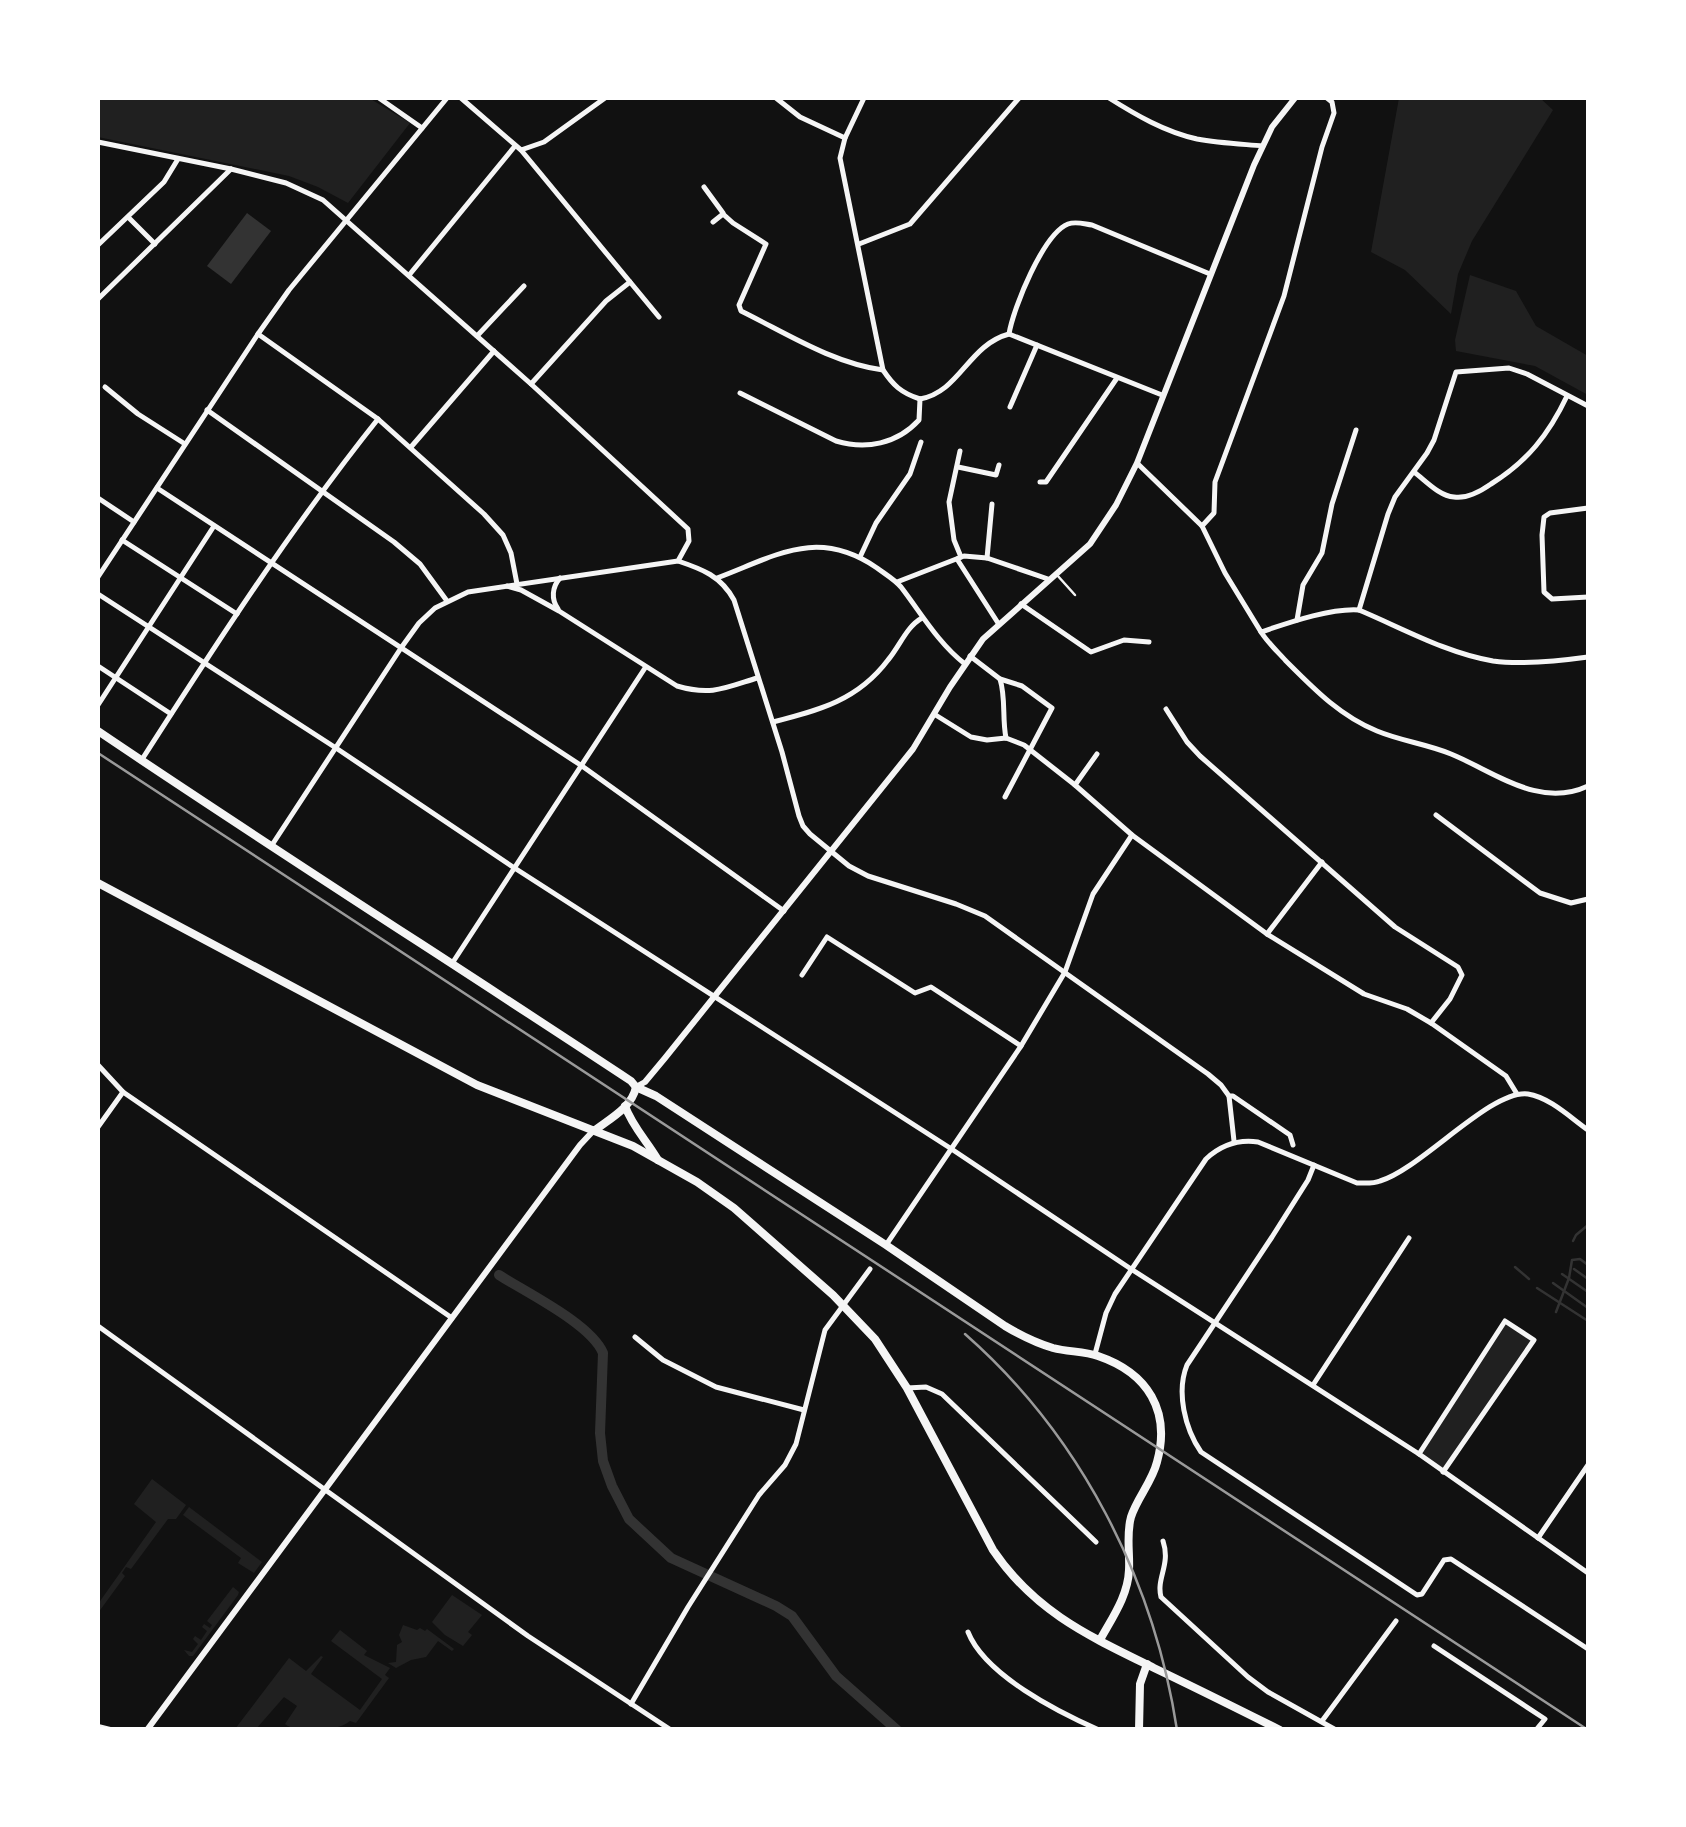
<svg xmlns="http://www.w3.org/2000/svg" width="1686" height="1827" font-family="'PT Sans',sans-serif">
<rect width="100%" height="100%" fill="#111"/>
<!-- green -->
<g fill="#202020">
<polygon points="98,98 369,98 410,123 348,203 318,187 289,176 98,137"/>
<polygon points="1399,98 1540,98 1553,110 1472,241 1458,274 1451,314 1405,270 1371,252"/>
<polygon points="1470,275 1516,291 1536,326 1588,356 1588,395 1535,366 1456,351 1455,340"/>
<polygon points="1505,1321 1534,1340 1443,1472 1419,1454"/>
<polygon points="152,1479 186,1505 176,1519 168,1519 131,1569 126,1567 122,1573 125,1576 98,1613 98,1604 156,1522 134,1504"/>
<polygon points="189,1507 262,1562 254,1573 238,1563 241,1558 183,1515"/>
<polygon points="233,1587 239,1592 238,1595 193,1656 189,1656 184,1650 192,1652 198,1644 193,1639 195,1636 201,1640 207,1631 202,1627 204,1624 210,1628 212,1625 207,1621"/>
<polygon points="452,1595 482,1615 468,1632 472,1635 463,1646 445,1635 432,1622"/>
<polygon points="403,1625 417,1630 420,1628 425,1631 427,1629 454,1649 452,1651 438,1641 426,1657 411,1660 396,1668 388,1663 396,1662 397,1645 402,1642 399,1635"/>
<path d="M340,1630L367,1651L364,1655L390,1668L385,1675L389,1678L356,1723L350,1721C337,1732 299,1735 285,1724L297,1706L284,1697L256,1729H235L289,1658L306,1671L321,1656L323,1657L311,1674L360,1710L382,1679L331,1641Z"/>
</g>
<!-- water -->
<polygon fill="#333" points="247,213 271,231 231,284 207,266"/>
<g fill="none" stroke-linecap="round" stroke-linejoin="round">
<!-- stream -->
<g stroke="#333" stroke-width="2.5">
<polyline points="1573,1241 1576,1235 1588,1225"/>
<polyline points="1515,1267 1529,1279"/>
<polyline points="1574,1269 1588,1279"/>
<polyline points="1562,1274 1588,1292"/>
<polyline points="1553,1283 1588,1308"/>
<polyline points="1537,1288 1588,1321"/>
<polyline points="1556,1312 1569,1278 1572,1260 1580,1259 1588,1265"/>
</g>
<!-- canal -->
<path stroke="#333" stroke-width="10" d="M499,1275C527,1293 591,1324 603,1353L600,1433L603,1461L612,1486L629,1519L671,1558L776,1606L792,1616L836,1676L897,1730"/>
<!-- service -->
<polyline stroke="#f5f5f5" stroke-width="2.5" points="1057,575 1075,595"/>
<!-- minor -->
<g stroke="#f5f5f5" stroke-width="5">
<polyline points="379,98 422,128"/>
<polyline points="461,98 521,150 659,317"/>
<polyline points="776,98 800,117 845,138"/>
<path d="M864,98L845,138L840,158L883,370C893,385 901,393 920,399"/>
<path d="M1109,98C1136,115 1165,132 1197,139C1219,143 1241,144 1263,146"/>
<polyline points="98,142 231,169 286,183 323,200 531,384 688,529 689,541 678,561 468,592 435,608 419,623 401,648 272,845"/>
<polyline points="521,150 544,142 605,98"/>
<polyline points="704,187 723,213"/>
<polyline points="129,218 155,244"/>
<path d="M713,222L723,214L733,223L766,244L739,305L741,311C786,333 832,363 883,370"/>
<polyline points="859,244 910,224 1019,98"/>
<polyline points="98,245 164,182 178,159"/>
<polyline points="410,274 515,146"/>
<polyline points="98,299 231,169"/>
<polyline points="258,334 378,419 484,514 503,535 511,553 517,584"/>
<path d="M1009,334C1013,309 1043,234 1068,224C1076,221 1084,224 1092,225L1210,274"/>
<polyline points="477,336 524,286"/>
<polyline points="531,384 606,301 630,282"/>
<polyline points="105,387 138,414 185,444"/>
<path d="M740,393L836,441C866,450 897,444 919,420L920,399"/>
<path d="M920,399C960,392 968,345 1009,334L1162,395"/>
<polyline points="1010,407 1037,345"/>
<polyline points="207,410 394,542 420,564 447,601"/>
<polyline points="411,447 494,351"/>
<polyline points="960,451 949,502 954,540 961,557"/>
<path d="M1137,463L1202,526L1225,573L1261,632C1288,623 1330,608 1359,610C1402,628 1446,653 1493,661C1523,665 1559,661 1588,657"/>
<polyline points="958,467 996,475 999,465"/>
<path d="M1414,472C1425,480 1439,496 1454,497C1466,499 1481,491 1491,484C1527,462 1549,434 1567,396"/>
<polyline points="1040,482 1046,482 1117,378"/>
<polyline points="157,488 582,766 784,911"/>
<polyline points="98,498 134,522"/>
<polyline points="1588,508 1550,513 1544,517 1542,535 1544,592 1552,599 1588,597"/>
<polyline points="1202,526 1214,513 1215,482 1284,296 1322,147 1334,113 1332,102 1327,98"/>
<polyline points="122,540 237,614"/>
<polyline points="860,557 876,523 910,474 921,442"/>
<polyline points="987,558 992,504"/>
<polyline points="957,559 998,623"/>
<path d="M678,561C702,569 721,576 734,600L782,752L799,816L803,826L810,834L849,866L868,876L956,904L985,916L1208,1074L1221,1085L1229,1096H1233L1290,1135L1293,1145"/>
<polyline points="98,577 258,334 289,290 447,98"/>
<path d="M717,578C776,556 817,527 877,568C885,574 894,579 901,587C921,613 938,643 965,664"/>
<polyline points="897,582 964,556 987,558 1048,579"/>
<path d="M507,586L521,590L559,611L677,686C711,696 725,688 757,678"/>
<polyline points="98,594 336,748 513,867 950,1148 1131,1269 1419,1454 1588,1573"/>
<polyline points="1021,604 1091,652 1124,640 1149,642"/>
<path d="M558,609C551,599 552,587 560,578"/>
<polyline points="1359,610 1388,514 1395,497 1427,453 1434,440 1456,372 1509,368 1527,374 1588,406"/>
<polyline points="1297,620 1303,585 1322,553 1332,504 1356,430"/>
<path d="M1261,632C1268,643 1278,652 1286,661C1314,689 1340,716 1377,731C1401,741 1427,744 1451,754C1495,772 1539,809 1588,786"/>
<polyline points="970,656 1000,679 1022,686 1052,708 1005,797"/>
<polyline points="98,666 171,714"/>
<path d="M1000,679C1006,698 1002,719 1006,738"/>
<polyline points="98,705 214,526"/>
<polyline points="1166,709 1187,742 1200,756 1395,927 1458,967 1462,975 1450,999 1431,1023"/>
<polyline points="934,714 971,737 987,740 1006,738 1024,745 1075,785 1132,835 1267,934 1364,994 1407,1009 1431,1023 1506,1076 1517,1094"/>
<path d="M773,722C820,710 858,700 888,660C900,646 906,627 922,618"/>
<path d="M141,761C216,644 291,528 378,419"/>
<polyline points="1075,785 1097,754"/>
<polyline points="1436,815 1540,893 1571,903 1588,899"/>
<polyline points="1267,934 1322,862"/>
<polyline points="453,962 645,668"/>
<polyline points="802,975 827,937 915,993 931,987 1021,1046"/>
<polyline points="98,1065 123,1092 452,1318"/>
<polyline points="1229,1096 1234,1141"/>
<polyline points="98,1127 123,1092"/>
<path d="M1314,1165L1308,1180L1272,1237L1187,1365C1176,1392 1185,1429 1201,1452L1417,1595L1422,1594L1444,1560L1451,1559L1588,1649"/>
<polyline points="886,1245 1021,1046 1065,972 1093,894 1132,835"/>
<polyline points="98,1326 528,1636 671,1730"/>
<polyline points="635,1337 663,1360 716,1387 804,1410"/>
<path d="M1095,1354L1106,1313L1115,1294L1206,1159C1221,1145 1237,1139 1258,1142L1357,1183C1365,1183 1373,1184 1380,1181C1421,1169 1491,1089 1528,1094C1549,1097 1571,1118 1588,1130"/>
<polyline points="1313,1385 1409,1238"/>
<polyline points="907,1388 926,1387 942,1394 1096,1542"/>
<polyline points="1419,1454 1505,1321 1534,1340 1443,1472"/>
<polyline points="1538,1538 1588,1465"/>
<path d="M1163,1541C1171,1565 1156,1578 1161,1597L1248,1677L1268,1692L1336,1730"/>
<path d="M968,1632C985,1675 1058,1712 1099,1730"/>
<polyline points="1434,1646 1545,1719 1536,1730"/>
<polyline points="631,1704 688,1607 759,1495 785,1465 796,1444 825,1330 870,1269"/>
<polyline points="1322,1721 1396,1621"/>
</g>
<!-- tertiary -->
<g stroke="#f5f5f5" stroke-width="6">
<polyline points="636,1087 645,1082 665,1058 913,749 950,687 983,639 1090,544 1116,505 1137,463 1254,165 1272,127 1295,98"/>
<polyline points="98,1727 110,1730"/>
<polyline points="147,1730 580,1145 594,1130"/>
</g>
<!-- secondary -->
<g stroke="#f5f5f5" stroke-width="8">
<path d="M98,731C274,850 454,964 631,1081L636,1087L656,1096L886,1245L1005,1326C1020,1335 1036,1343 1053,1348C1068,1352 1084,1351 1098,1356C1148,1373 1171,1411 1157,1462C1152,1482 1137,1498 1131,1517C1126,1535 1130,1553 1129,1570C1128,1596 1112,1618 1100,1640"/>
<path d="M98,883L477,1085L633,1146L697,1182L734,1208L833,1295L875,1339L907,1388L993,1550C1035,1612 1089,1636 1154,1668C1196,1688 1238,1709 1280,1730"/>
<path d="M625,1106C632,1126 647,1141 658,1160"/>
<path d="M595,1130C611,1118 632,1107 636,1087"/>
<polyline points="1139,1730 1140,1684 1147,1664"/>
</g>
<!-- rail -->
<g stroke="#9a9a9a" stroke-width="2.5">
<polyline points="98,753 1588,1730"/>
<path d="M965,1334C1080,1435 1154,1579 1177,1730"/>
</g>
</g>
<!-- border -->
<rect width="1686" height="1827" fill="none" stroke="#ffffff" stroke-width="200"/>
</svg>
